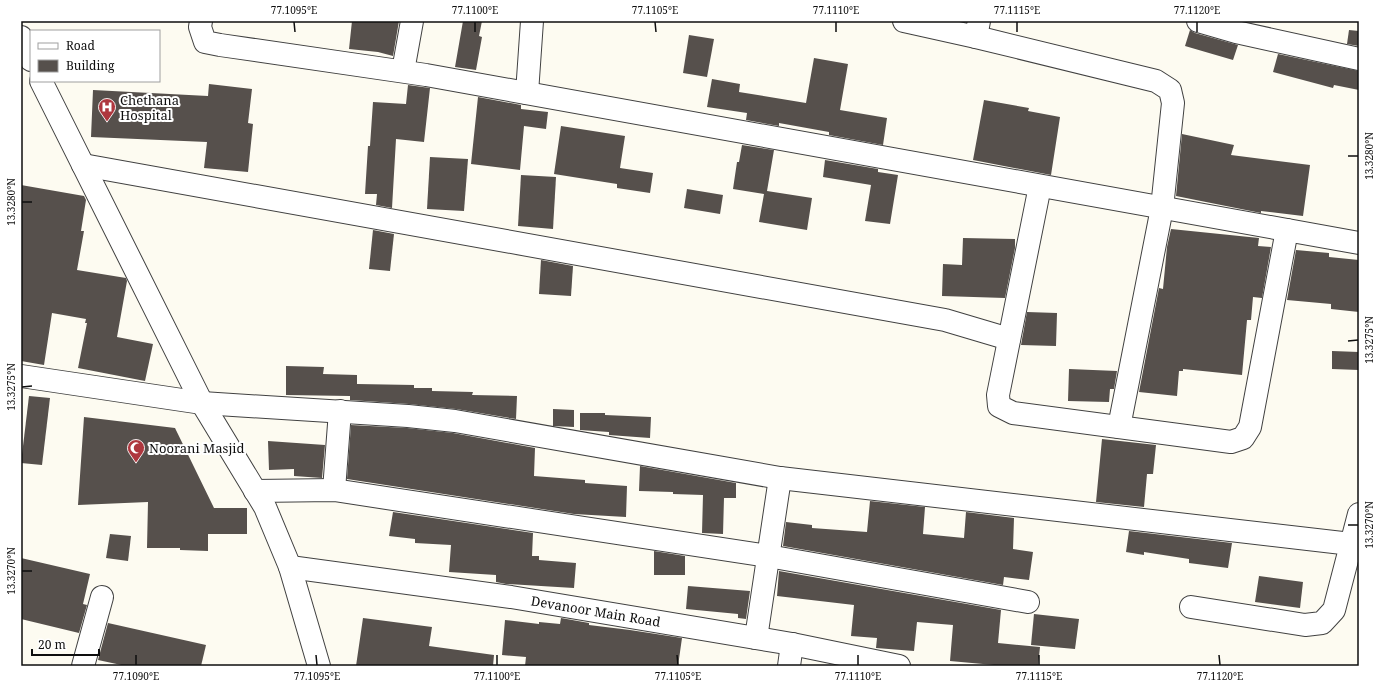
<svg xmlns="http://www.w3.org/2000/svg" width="1380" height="687" font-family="'Noto Serif',serif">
<rect width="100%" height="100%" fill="#fdfbf1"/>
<!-- building -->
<g fill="#56504c">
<polygon points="352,21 399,21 393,56 378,52 349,49"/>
<polygon points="463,21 482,21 479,36 482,37 476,70 455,67"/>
<polygon points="1190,30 1195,33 1238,45 1233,60 1185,46"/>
<polygon points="1349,30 1359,31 1359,46 1347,44"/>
<polygon points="689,35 714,39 707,77 683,73"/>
<polygon points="1278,54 1359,71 1359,90 1334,85 1333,88 1273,72"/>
<polygon points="814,58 848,64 840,110 887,118 883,145 829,135 829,132 779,123 779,126 746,120 747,113 707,107 712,79 740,84 739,92 806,103"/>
<polygon points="209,84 252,89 248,123 253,124 248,172 204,168 207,142 91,137 93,90 208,96"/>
<polygon points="408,85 430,88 424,142 396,139 392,208 376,205 377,194 365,194 368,146 370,146 373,102 406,104"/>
<polygon points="478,97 521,105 521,109 548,112 546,129 524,126 520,170 471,164"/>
<polygon points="984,100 1029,108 1028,111 1060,117 1051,175 973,160"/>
<polygon points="561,126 625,136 620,168 653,173 650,193 617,188 617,184 554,174"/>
<polygon points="1182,134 1234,145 1231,155 1310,165 1303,216 1261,211 1261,213 1176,196"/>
<polygon points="742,145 774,150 767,191 812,198 807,230 759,222 764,194 733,189 737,162 739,162"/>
<polygon points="430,157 468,159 464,211 427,209"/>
<polygon points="825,160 878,169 878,172 898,175 890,224 865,221 871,185 823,177"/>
<polygon points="521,175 556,177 553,229 518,226"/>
<polygon points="21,185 84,196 86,200 81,231 84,231 77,270 126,278 127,281 117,337 153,344 145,381 78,368 87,323 85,323 86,319 52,313 44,365 21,361"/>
<polygon points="687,189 723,195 720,214 684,208"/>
<polygon points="1171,229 1259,238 1258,246 1271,247 1262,298 1253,297 1251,320 1247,320 1242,375 1183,369 1183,371 1179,371 1177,396 1139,392 1159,288 1163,289 1167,247"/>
<polygon points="373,230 394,234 390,271 369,269"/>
<polygon points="963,238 1015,239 1015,248 1005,298 942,296 943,264 962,265"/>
<polygon points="1296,250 1329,253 1329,257 1359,260 1359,312 1331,309 1331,304 1287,300"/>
<polygon points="541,260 573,266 571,296 539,294"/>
<polygon points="1027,312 1057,313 1056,346 1021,345"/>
<polygon points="1332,351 1359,352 1359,370 1332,369"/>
<polygon points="286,366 324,367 323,374 357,375 357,384 414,385 414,388 432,388 432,391 473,392 472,395 517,396 516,419 456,409 409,404 350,400 350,396 286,395"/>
<polygon points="1069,369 1117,371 1114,389 1110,389 1109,402 1068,401"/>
<polygon points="29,396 50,398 42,465 21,463"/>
<polygon points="553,409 574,410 574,427 553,426"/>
<polygon points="580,413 605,413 605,415 651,417 650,438 609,435 609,432 580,430"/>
<polygon points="84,417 175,428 214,508 247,508 247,534 208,534 208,551 180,550 180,548 147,548 148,502 78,505"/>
<polygon points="351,425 407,428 453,433 535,448 534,476 585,480 585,483 627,486 626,517 574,514 347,479"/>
<polygon points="1102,439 1156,445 1153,474 1147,474 1144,507 1096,502"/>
<polygon points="268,441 325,445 322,478 294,476 294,469 269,470"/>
<polygon points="640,466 736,483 736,498 724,498 723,534 702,533 703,495 673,494 673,492 639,491"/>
<polygon points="870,501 925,507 923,534 964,538 966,512 1014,518 1013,549 1033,552 1029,580 1004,577 1003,585 783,546 786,522 812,525 812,528 867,532"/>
<polygon points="393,512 533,533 532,556 539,556 539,560 576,563 574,588 506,584 496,582 496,575 449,572 451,545 415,543 415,539 389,536"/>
<polygon points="1129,531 1232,543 1228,568 1189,563 1189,559 1144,552 1144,555 1126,552"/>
<polygon points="110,534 131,536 128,561 106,558"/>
<polygon points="654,551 685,556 685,575 654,575"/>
<polygon points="21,558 90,574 83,604 87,605 79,633 21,619"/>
<polygon points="779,571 1001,610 998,643 1040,647 1038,666 1005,666 950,661 953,625 917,622 914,651 876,648 877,638 851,636 854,605 777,596"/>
<polygon points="1259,576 1303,582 1300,608 1255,602"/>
<polygon points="688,586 750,591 746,619 738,618 738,614 686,609"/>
<polygon points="1034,614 1079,619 1075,649 1031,645"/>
<polygon points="363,618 432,627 429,646 494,655 493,666 356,666"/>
<polygon points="561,618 589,623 589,625 630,630 682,638 678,666 525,666 526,657 502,655 505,620 539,624 539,622 560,624"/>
<polygon points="108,623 206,645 201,666 126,666 98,660"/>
</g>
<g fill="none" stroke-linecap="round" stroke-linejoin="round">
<defs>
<g id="minor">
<polyline points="201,21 200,27 205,42 220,45 426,75 1359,243"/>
<polyline points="904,21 976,37 979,21"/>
<polyline points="1198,21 1236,32 1359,59"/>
<polyline points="21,37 31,60"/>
<polyline points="976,37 1156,81 1170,90 1173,103 1162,208 1119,427"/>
<polyline points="403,71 412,21"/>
<polyline points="41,81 202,403 265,507 290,567 319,666"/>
<polyline points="527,93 532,21"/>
<polyline points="83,165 945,320 1009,339"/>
<polyline points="1040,186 998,395 999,406 1013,413 1231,442 1243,438 1250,427 1287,230"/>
<polyline points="21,376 202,403 408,416 455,421 780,478 1351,544"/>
<polyline points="334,490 340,411"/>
<polyline points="255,491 334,490 768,556 1028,602"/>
<path id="s1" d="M290,567L511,597L792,644L899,666"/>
<polyline points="1191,607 1305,625 1322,623 1334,610 1359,514"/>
<polyline points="756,638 780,478"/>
<polyline points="83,666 102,597"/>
<polyline points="789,666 792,644"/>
</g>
</defs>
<!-- minor casing -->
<use href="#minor" stroke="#414141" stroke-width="24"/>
<!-- minor -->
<use href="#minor" stroke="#fff" stroke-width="22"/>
</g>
<!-- ticks -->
<path fill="none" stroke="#0e0e0e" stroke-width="1.5" d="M294,22L295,32M475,22V32M655,22L656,32M836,22V32M1017,22V32M1197,22V32M1348,156H1358M22,202H32M1348,341L1358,340M22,387L32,386M1348,525H1358M22,571H32M136,655V665M316,655L317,665M497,655V665M677,655L678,665M858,655V665M1039,655V665M1219,655L1220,665"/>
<!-- icons -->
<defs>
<symbol id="hospital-pin" viewBox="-11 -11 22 30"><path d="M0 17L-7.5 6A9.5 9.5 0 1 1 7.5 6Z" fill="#ae373e" stroke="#fff"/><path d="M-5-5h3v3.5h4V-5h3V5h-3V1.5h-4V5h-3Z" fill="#fff"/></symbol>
<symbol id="mosque-pin" viewBox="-11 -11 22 30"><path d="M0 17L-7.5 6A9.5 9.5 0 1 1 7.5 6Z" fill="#ae373e" stroke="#fff"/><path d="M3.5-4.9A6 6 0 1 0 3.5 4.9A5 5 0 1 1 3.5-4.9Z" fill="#fff"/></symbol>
</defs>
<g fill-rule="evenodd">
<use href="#hospital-pin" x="97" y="97" width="20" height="27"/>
<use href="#mosque-pin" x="126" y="438" width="20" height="27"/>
</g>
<g text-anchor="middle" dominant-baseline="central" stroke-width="4" stroke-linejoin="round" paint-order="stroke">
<!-- poi labels -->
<g font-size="13" fill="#0e0e0e" stroke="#fff" text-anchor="start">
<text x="120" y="100">Chethana<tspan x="120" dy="15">Hospital</tspan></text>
<text x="149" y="448">Noorani Masjid</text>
</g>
<!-- street labels -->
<g font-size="13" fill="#0e0e0e" stroke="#fff">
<text stroke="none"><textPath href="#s1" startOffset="309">Devanoor Main Road</textPath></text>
</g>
</g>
<!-- border -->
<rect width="1380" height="687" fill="none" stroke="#ffffff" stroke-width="44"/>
<!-- legend -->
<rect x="30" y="30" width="130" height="52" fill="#ffffff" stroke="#9f9f9f"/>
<rect x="38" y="43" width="20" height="6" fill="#ffffff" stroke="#9f9f9f"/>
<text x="66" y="50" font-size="12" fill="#0e0e0e">Road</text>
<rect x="38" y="60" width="20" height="12" fill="#56504c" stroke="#9f9f9f"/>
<text x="66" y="70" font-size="12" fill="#0e0e0e">Building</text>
<!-- scale -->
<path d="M32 649v6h67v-6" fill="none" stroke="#0e0e0e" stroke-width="2"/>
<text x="38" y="649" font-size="12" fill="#0e0e0e" stroke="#ffffff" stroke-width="3" paint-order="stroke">20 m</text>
<rect x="22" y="22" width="1336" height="643" fill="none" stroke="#0e0e0e" stroke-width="1.5"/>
<g font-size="10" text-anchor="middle" fill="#0e0e0e">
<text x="294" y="14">77.1095°E</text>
<text x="475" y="14">77.1100°E</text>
<text x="655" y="14">77.1105°E</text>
<text x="836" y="14">77.1110°E</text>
<text x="1017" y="14">77.1115°E</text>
<text x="1197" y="14">77.1120°E</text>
<text transform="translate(1369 156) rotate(-90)" y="4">13.3280°N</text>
<text transform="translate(11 202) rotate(-90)" y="4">13.3280°N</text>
<text transform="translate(1369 340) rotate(-90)" y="4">13.3275°N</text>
<text transform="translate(11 387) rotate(-90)" y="4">13.3275°N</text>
<text transform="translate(1369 525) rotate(-90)" y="4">13.3270°N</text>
<text transform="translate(11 571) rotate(-90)" y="4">13.3270°N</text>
<text x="136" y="680">77.1090°E</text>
<text x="317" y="680">77.1095°E</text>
<text x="497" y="680">77.1100°E</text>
<text x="678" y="680">77.1105°E</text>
<text x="858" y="680">77.1110°E</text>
<text x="1039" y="680">77.1115°E</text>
<text x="1220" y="680">77.1120°E</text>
</g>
</svg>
